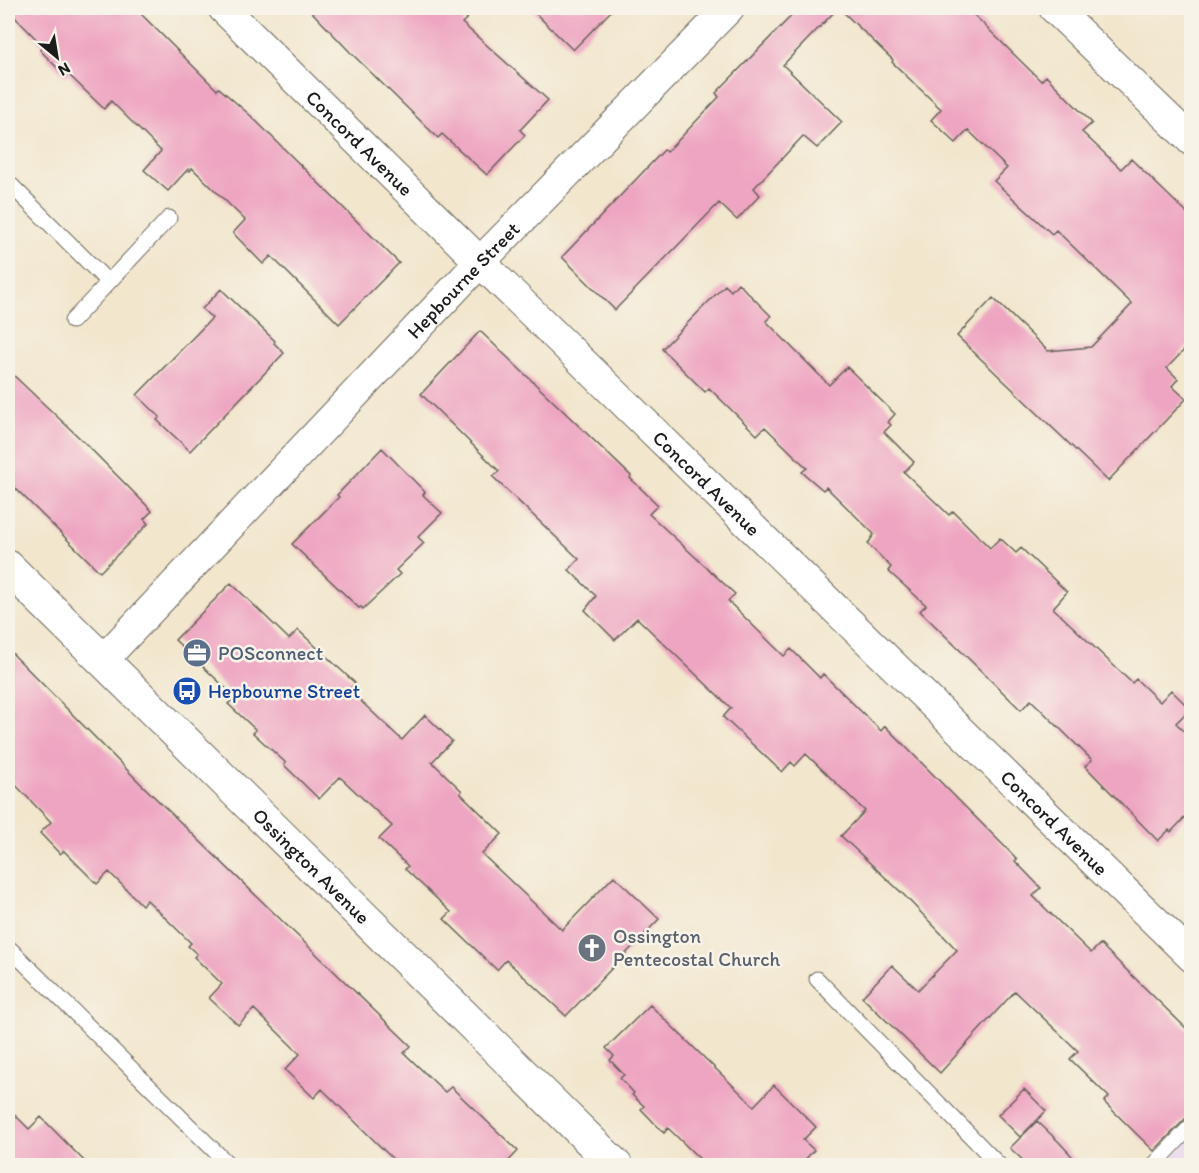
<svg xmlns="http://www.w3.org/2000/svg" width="1199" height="1173" viewBox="0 0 1199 1173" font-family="Itim,sans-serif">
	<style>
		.built { fill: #e7d2ef }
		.building { fill: #eea5c1 }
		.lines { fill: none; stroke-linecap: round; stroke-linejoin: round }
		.service-casing { stroke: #67635a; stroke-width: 17 }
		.minor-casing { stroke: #67635a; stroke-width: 32 }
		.tertiary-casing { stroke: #67635a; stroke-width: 35 }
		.service { stroke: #fff; stroke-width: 15 }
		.minor { stroke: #fff; stroke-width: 30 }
		.tertiary { stroke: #fff; stroke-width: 33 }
		.labels { text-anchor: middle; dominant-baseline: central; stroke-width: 5; stroke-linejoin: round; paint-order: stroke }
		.street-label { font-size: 20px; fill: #1c1c1c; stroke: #f7f3e8 }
		.service-label { font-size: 20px; fill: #4e5e75; stroke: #f7f3e8; text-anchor: start }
		.transit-label { font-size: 20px; fill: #164399; stroke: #f7f3e8; text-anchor: start }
		.worship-label { font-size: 20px; fill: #5b616d; stroke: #f7f3e8; text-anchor: start }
	</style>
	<rect width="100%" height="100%" fill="#f7f3e8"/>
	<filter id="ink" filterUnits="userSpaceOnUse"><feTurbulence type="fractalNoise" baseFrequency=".0167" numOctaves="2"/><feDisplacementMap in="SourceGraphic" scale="12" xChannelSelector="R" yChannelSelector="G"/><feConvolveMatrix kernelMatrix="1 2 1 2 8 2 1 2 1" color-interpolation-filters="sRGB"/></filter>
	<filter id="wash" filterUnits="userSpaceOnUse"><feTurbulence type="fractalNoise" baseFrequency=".008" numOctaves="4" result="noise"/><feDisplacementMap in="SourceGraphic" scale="24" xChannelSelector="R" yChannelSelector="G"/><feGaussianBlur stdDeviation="1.35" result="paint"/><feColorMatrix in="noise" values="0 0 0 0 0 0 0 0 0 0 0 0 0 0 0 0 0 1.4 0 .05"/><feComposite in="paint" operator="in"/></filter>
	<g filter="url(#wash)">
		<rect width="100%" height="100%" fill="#f2e6cd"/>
		<path class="built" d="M 1191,1136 L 1191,1165 L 1164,1165 Z"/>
		<g id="blocks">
			<path class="building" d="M 8,8 L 135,8 L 217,90 L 219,88 L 251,116 L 399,263 L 339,324 L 271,256 L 263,264 L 233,233 L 245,220 L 192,168 L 190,171 L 188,169 L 168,191 L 144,170 L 161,151 L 111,101 L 104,109 L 68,74 L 65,76 L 40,50 L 43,46 L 8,10 Z
				M 308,8 L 478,8 L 462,23 L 548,100 L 520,130 L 525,135 L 487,175 L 442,134 L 438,138 L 350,52 Z
				M 530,8 L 614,8 L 573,50 Z
				M 799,8 L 838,8 L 783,65 L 842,122 L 817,148 L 803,136 L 754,188 L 760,195 L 737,220 L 719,203 L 615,310 L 562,257 L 664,150 L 667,152 L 719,97 L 716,93 Z
				M 839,8 L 967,8 L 1041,81 L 1046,76 L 1092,123 L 1082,132 L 1121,169 L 1131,159 L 1191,217 L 1191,343 L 1167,368 L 1178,379 L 1172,386 L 1186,399 L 1108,481 L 957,336 L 993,298 L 1048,351 L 1091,347 L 1132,304 L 1056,230 L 1052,234 L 994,181 L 1007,168 L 968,130 L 956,143 L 931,120 L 941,109 L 892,62 L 893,60 Z
				M 738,283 L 771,316 L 766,321 L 829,385 L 847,367 L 895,414 L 888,422 L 891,425 L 884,432 L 914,462 L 904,472 L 949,515 L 953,511 L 990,548 L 1000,538 L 1016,553 L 1021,548 L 1067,592 L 1053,608 L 1132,683 L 1136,679 L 1160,702 L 1171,690 L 1190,709 L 1176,723 L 1191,738 L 1191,811 L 1171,832 L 1169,830 L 1158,841 L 1085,766 L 1092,760 L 1031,700 L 1021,710 L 920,611 L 926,605 L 888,571 L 891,567 L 868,544 L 874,534 L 826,487 L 823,490 L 802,472 L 807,468 L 765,427 L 757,435 L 709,388 L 705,392 L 662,349 L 725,285 L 731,291 Z
				M 221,289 L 275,341 L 274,343 L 284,353 L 190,451 L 157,420 L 160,417 L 137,395 L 212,318 L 202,309 Z
				M 480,331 L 631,476 L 630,478 L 658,505 L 649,514 L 735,594 L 728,601 L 784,656 L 791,649 L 820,678 L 823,674 L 881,731 L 885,726 L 1017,859 L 1015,861 L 1041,888 L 1033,896 L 1046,909 L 1091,953 L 1100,944 L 1191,1033 L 1191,1113 L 1154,1151 L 1104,1102 L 1109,1097 L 1070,1059 L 1078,1051 L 1015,991 L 940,1073 L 862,997 L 892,965 L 918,990 L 957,950 L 903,894 L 841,836 L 865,811 L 806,754 L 795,766 L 791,762 L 782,772 L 723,717 L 731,708 L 637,618 L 615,640 L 585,610 L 596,596 L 569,570 L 579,559 L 493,477 L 499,471 L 421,394 Z
				M 8,370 L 86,444 L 152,511 L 144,519 L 148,524 L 100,572 L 8,481 Z
				M 382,448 L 425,492 L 423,495 L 442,513 L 418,537 L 424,543 L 396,570 L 400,574 L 363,609 L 361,607 L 359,608 L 292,544 L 339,497 L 337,495 Z
				M 231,583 L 289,639 L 298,630 L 355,683 L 349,690 L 402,740 L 425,715 L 452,741 L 432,762 L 462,791 L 460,793 L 502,834 L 482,854 L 562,930 L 614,876 L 659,919 L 566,1016 L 506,960 L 497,970 L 444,919 L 451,912 L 405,869 L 408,866 L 379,839 L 392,826 L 340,777 L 319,799 L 284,765 L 286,763 L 253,733 L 256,730 L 228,704 L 235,697 L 175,640 Z
				M 8,649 L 139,782 L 411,1046 L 404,1053 L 445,1092 L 451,1087 L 518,1151 L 504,1166 L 400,1166 L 322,1089 L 314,1098 L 285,1070 L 300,1054 L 254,1009 L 238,1025 L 209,998 L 222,984 L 194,957 L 197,954 L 188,946 L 191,943 L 147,900 L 142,905 L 109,872 L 97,884 L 64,851 L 60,854 L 40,833 L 51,822 L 8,777 Z
				M 650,1005 L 754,1106 L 774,1085 L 816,1127 L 803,1140 L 814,1150 L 799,1166 L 707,1166 L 668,1128 L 664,1133 L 641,1109 L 644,1106 L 632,1095 L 634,1093 L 620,1078 L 624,1075 L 610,1060 L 614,1056 L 606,1048 Z
				M 1024,1089 L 1046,1111 L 1020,1137 L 998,1115 Z
				M 8,1108 L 29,1129 L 41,1117 L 89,1166 L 8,1166 Z
				M 1037,1121 L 1059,1142 L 1081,1166 L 1029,1166 L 1010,1148 Z"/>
		</g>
	</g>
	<g filter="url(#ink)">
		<use href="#blocks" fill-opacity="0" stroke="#67635a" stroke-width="1.5"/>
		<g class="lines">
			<g class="service-casing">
				<path id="service" d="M 8,182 L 108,282
					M 72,321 L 169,218
					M 8,947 L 230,1166
					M 817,979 L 1000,1166
					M 1153,1166 L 1192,1125"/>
			</g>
			<g class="minor-casing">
				<g id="minor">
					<path id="s1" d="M 223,8 L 480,262 L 1192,957"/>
					<path d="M 1054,8 L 1192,141"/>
					<path id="s2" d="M 102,661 L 480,262 L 729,8"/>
				</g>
			</g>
			<g class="tertiary-casing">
				<g id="tertiary">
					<path id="s3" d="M 8,567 L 616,1166"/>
				</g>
			</g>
			<use href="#service" class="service"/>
			<use href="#minor" class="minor"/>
			<use href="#tertiary" class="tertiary"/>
		</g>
	</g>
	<defs>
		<g id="office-disc" transform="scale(1.5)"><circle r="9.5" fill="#5c6f8a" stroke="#f7f3e8"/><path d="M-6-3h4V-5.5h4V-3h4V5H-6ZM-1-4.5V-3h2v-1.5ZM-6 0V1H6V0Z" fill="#fff"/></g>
		<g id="bus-disc" transform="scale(1.5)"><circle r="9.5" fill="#1a4fb4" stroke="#f7f3e8"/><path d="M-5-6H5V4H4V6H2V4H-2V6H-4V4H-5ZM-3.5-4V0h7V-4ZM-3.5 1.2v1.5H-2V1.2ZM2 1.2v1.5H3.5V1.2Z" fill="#fff"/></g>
		<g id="church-disc" transform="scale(1.5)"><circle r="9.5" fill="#6b7280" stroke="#f7f3e8"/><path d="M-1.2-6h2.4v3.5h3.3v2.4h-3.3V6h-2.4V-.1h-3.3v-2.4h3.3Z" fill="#fff"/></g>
	</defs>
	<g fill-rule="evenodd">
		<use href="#office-disc" x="197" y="653"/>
		<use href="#bus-disc" x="187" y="691"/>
		<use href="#church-disc" x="592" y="948"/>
	</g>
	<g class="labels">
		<g class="street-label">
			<text stroke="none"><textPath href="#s1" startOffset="192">Concord Avenue</textPath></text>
			<text stroke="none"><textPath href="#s2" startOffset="525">Hepbourne Street</textPath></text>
			<text stroke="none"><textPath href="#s1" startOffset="678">Concord Avenue</textPath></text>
			<text stroke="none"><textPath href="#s1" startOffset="1164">Concord Avenue</textPath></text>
			<text stroke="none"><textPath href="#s3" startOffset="426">Ossington Avenue</textPath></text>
		</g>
		<g class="service-label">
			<text x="218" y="653">POSconnect</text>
		</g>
		<g class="transit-label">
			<text x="208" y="691">Hepbourne Street</text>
		</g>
		<g class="worship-label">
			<text x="613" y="936">Ossington<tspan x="613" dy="23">Pentecostal Church</tspan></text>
		</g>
	</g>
	<rect width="1199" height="1173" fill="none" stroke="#f7f3e8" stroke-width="30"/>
	<g transform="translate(57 57) rotate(150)" stroke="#f7f3e8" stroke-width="4.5" paint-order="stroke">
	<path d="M0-4.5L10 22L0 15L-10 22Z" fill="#1c1c1c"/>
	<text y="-9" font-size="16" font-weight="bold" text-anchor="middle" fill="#1c1c1c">N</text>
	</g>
</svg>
